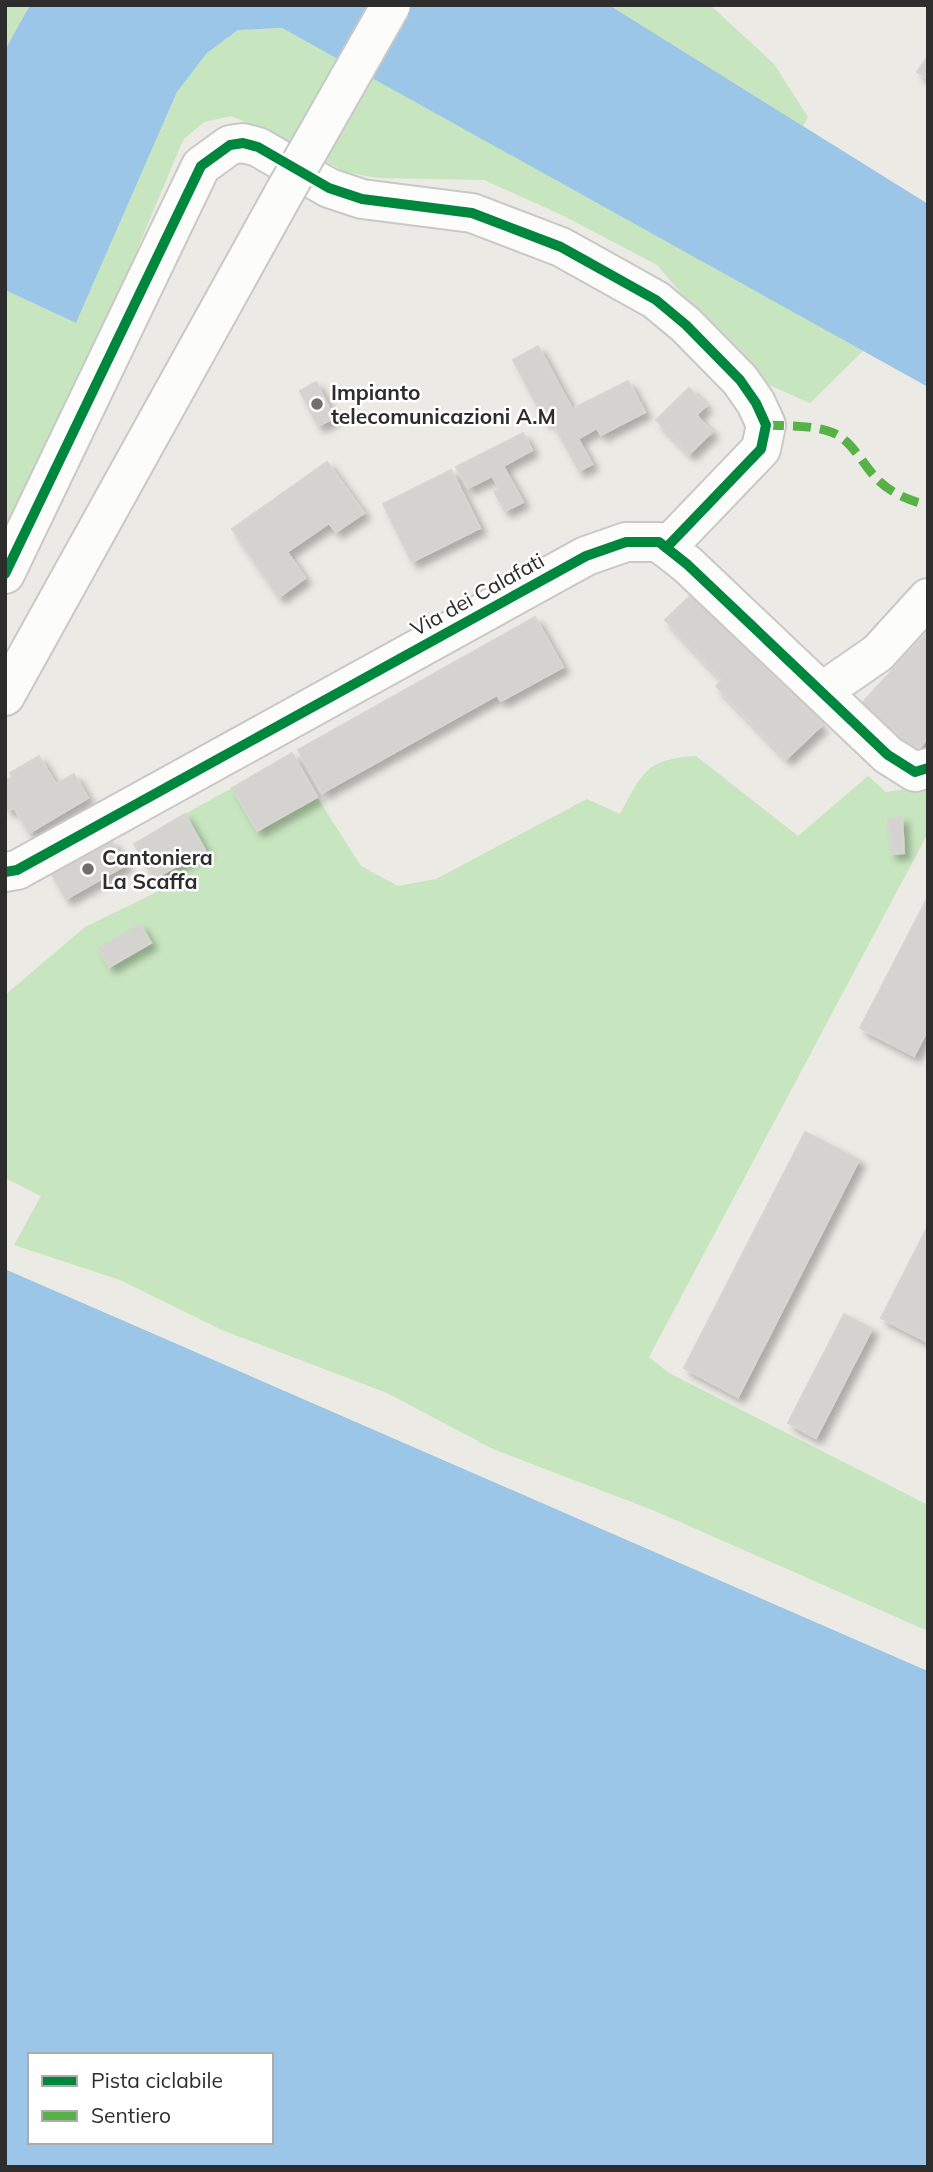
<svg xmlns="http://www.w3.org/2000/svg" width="933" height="2172" viewBox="0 0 933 2172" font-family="Mulish,sans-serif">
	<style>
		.green { fill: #c7e5bf }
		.water { fill: #9cc6e8; fill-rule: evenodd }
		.pier { fill: #ebeae4 }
		.building { fill: #d4d3cf; stroke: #d6d5d0; stroke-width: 2; filter: url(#shadow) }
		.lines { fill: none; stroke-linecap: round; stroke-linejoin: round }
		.minor-casing { stroke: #c9c8c8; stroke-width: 42 }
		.minor { stroke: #fcfcfb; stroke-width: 38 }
		.minor-bridge-casing { stroke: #c9c8c8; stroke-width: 42; stroke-linecap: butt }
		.minor-bridge { stroke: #fcfcfb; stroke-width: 38 }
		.quiet { stroke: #56b246; stroke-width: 9; stroke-dasharray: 18 9; stroke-linecap: butt }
		.cycleway-casing { stroke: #fff; stroke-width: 15 }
		.cycleway { stroke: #00873e; stroke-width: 10 }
		.poi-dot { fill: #706f6d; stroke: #fff; stroke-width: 2.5 }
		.labels { text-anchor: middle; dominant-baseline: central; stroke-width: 5; stroke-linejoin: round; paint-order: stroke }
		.poi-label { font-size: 21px; font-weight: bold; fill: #2d2d2d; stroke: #fff; text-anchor: start }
		.street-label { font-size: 21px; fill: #2d2d2d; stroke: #fff }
	</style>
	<defs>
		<filter id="shadow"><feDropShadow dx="6" dy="6" stdDeviation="3.5" flood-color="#0004"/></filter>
	</defs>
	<rect width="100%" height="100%" fill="#ebeae4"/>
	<path class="green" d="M 5,5 L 30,5 L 5,50 Z
		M 609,5 L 710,5 L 774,64 L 808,117 L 803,126 Z
		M 282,28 L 815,324 L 863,351 L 810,403 L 753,378 L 657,265 L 562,215 L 484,180 L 378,178 L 345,172 L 284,138 L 231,116 L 204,122 L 183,140 L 101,336 L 5,531 L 5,290 L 76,323 L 177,92 L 207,53 L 238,30 Z
		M 696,756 L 798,836 L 868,776 L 886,792 L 928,785 L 928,833 L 649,1357 L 669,1373 L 928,1505 L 928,1631 L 655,1511 L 493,1449 L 387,1393 L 222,1330 L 120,1280 L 14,1245 L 41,1196 L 5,1178 L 5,995 L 85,927 L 163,889 L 154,879 L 205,850 L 185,814 L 232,788 L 257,831 L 317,797 L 361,866 L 398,886 L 436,879 L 587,799 L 620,814 C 643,772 646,759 696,756 Z"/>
	<path class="water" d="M 30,5 L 609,5 L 928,204 L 928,387 L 282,28 L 238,30 L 207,53 L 177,92 L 76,323 L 5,290 L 5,50 Z
		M 5,1269 L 928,1671 L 928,2167 L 5,2167 ZM 30,2055 L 271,2055 L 271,2142 L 30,2142 Z"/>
	<path class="pier" d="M 5,1265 L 928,1667 L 928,1671 L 5,1269 Z"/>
	<path class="building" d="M 928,56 L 928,79 L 917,72 Z
		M 538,346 L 572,409 L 628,381 L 645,412 L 601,435 L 597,428 L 578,439 L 592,464 L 579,471 L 551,419 L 546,422 L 513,360 Z
		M 316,382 L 334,418 L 318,426 L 300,391 Z
		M 689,388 L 706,406 L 696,415 L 712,432 L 689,454 L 656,420 Z
		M 523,433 L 532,450 L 503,466 L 523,502 L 505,511 L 494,491 L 500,489 L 492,476 L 468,488 L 456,467 Z
		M 327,462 L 364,513 L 336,532 L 329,523 L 287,552 L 305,578 L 279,597 L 232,529 Z
		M 451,470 L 480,528 L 412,562 L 383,504 Z
		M 694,592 L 821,726 L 786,759 L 716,686 L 722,680 L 665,620 Z
		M 535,617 L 563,667 L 501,701 L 497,695 L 322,793 L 298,750 Z
		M 928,631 L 928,738 L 916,752 L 863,702 Z
		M 292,753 L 317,797 L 257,831 L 232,788 Z
		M 39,756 L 56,784 L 74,774 L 88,798 L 29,833 L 14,808 L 8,810 L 5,806 L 5,781 L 12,777 L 10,773 Z
		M 185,814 L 205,850 L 154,879 L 134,844 Z
		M 902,817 L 904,853 L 891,854 L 888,818 Z
		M 111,840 L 126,865 L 66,899 L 51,873 Z
		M 928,897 L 928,1029 L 914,1056 L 860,1028 Z
		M 140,924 L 151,943 L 109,967 L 99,948 Z
		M 805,1132 L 859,1160 L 738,1397 L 684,1368 Z
		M 928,1226 L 928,1342 L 881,1318 Z
		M 844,1314 L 872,1329 L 816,1438 L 788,1423 Z"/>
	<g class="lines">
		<g class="minor-casing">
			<path id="minor" d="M 5,574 L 201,166 L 230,145 L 243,143 L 258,147 L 329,188 L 362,199 L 472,213 L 561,247 L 656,300 L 686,325 L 740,380 L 756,403 L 766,425 L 761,449 L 666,548
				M 823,691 L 878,653 L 928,598
				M 5,696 L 284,193
				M 5,872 L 17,870 L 586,556 L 626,542 L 659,542 L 688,565 L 888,755 L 915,772 L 928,768"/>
		</g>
		<use href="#minor" class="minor"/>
		<g class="minor-bridge-casing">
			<path id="minor-bridge" d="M 284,193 L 391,5"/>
		</g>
		<use href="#minor-bridge" class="minor-bridge"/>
		<path class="quiet" d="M 766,425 C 788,426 811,425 831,432 C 851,439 862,463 876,478 C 889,492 909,501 928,505"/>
		<g class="cycleway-casing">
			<path id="cycleway" d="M 5,574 L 201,166 L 230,145 L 243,143 L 258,147 L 329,188 L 362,199 L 472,213 L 561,247 L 656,300 L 686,325 L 740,380 L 756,403 L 766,425 L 761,449 L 666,548
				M 5,872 L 17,870 L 586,556 L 626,542 L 659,542 L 688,565 L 888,755 L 915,772 L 928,768"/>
		</g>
		<use href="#cycleway" class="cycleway"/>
	</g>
	<g class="poi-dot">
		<circle cx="317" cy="404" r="7"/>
		<circle cx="88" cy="869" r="7"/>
	</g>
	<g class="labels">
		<g class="poi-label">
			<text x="331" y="392">Impianto<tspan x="331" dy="24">telecomunicazioni A.M</tspan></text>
			<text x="102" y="857">Cantoniera<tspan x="102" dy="24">La Scaffa</tspan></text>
		</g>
		<g class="street-label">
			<text transform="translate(477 594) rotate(-29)">Via dei Calafati</text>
		</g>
	</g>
	<rect width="933" height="2172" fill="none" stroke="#2d2d2d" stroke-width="14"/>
	<rect x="28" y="2053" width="245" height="91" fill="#ffffff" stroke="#ababab" stroke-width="2"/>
	<rect x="42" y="2076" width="35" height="10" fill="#00873e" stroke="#ababab" stroke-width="2"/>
	<text x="91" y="2088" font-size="21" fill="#2d2d2d">Pista ciclabile</text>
	<rect x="42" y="2111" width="35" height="10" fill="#56b246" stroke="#ababab" stroke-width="2"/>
	<text x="91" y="2123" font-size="21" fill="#2d2d2d">Sentiero</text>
</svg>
